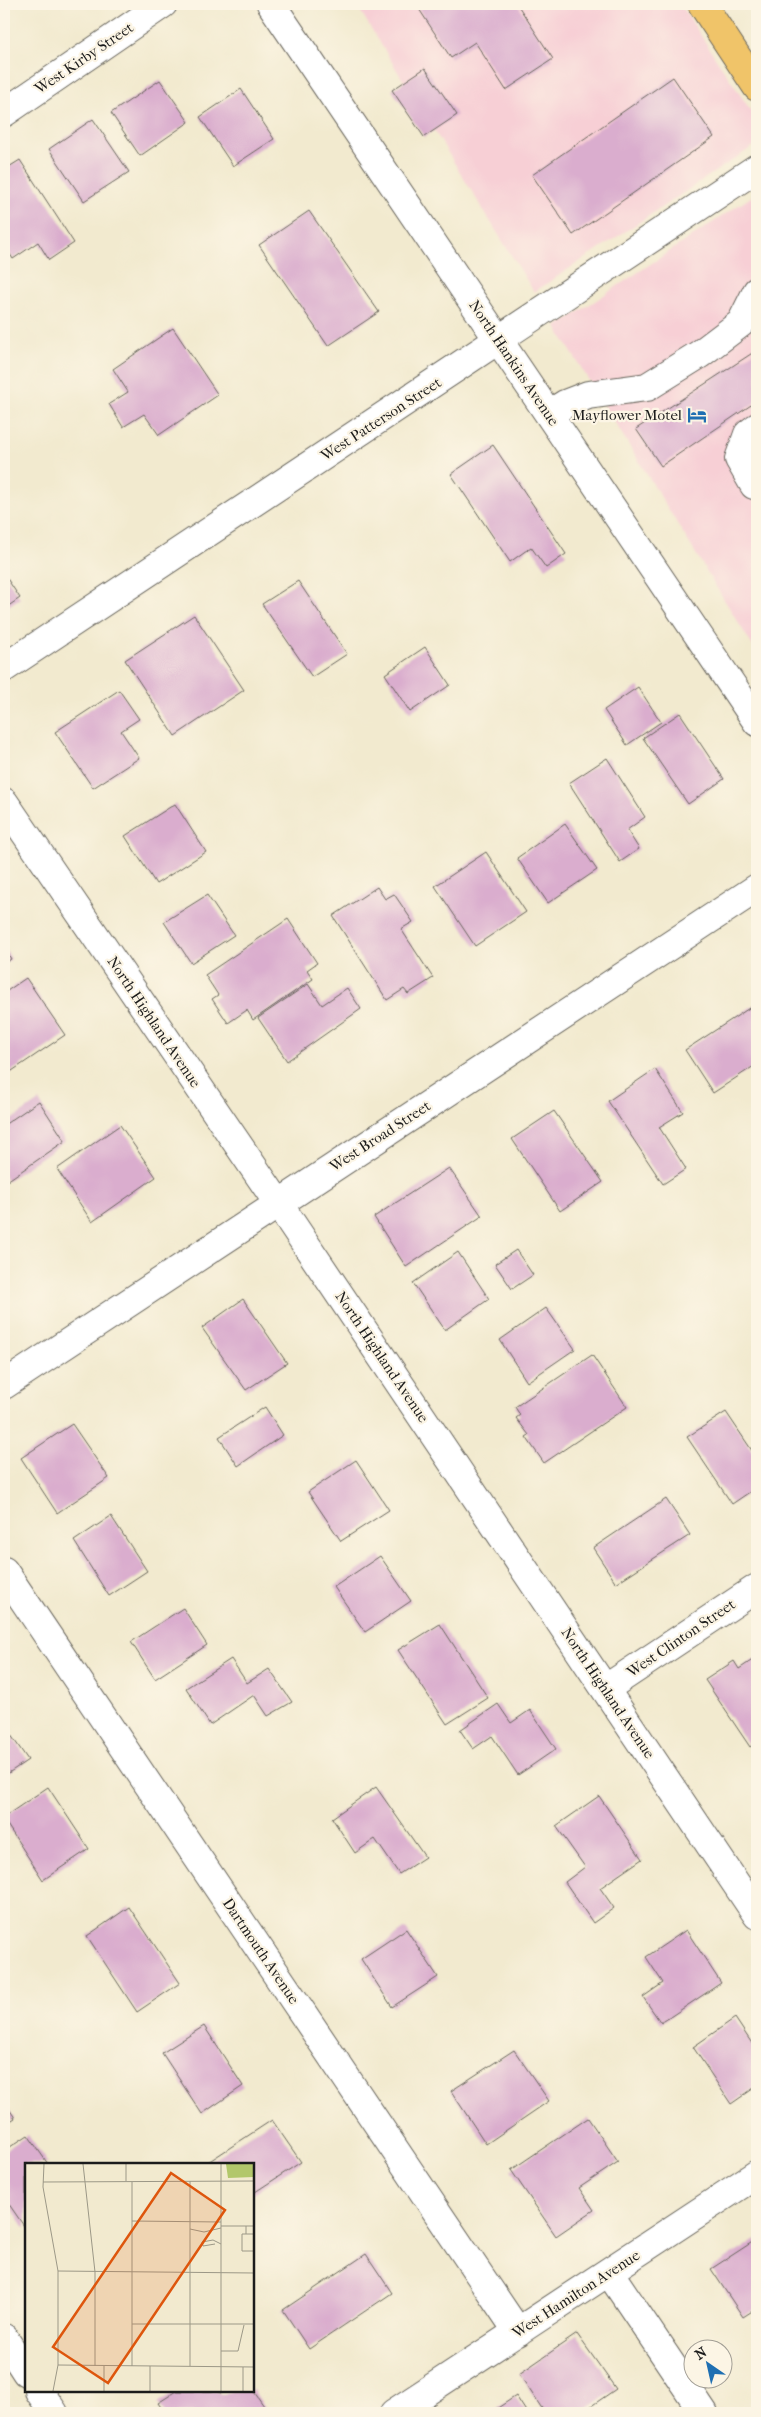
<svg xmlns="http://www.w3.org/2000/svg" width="761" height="2417" viewBox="0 0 761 2417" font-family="'IM FELL French Canon',serif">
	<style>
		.built { fill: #f7cfd5 }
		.building { fill: #daadce }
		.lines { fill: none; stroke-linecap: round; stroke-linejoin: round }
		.minor-casing { stroke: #67645b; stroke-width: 30 }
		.major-casing { stroke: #67645b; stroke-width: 30 }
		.minor { stroke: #fff; stroke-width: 28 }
		.major { stroke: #f0c469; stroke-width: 28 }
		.labels { text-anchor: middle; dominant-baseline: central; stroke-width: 4.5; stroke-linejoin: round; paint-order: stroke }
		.street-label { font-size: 15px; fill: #1c1c1c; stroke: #fcf5e5 }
		.poi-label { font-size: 15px; fill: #1c1c1c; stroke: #fcf5e5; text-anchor: end }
		.inset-road { fill: none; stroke: #9c9887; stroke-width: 1 }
		.view { fill: #de560d; fill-opacity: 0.15; stroke: #de560d; stroke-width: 2.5 }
		.inset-edge { fill: none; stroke: #1c1c1c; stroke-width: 2.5 }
	</style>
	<rect width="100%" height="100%" fill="#fcf5e5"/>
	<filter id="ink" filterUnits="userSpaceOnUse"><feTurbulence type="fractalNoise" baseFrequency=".02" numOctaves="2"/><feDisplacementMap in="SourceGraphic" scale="10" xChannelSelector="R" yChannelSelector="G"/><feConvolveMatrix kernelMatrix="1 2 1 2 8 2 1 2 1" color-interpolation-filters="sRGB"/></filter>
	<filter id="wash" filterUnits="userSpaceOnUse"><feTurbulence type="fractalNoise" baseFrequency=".0096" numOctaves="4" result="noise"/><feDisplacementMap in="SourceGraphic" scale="20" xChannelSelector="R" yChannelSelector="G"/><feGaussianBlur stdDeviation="1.12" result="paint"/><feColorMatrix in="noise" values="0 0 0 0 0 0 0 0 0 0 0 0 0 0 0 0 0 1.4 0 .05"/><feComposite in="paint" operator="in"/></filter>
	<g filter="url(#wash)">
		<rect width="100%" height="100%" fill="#f2eacf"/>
		<path class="built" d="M 356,4 L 680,4 L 757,120 L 757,144 L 534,292 Z
			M 757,193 L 757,653 L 556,327 Z"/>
		<g id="blocks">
			<path class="building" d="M 428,4 L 517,4 L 553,59 L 506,90 L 475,42 L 451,58 L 419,9 Z
				M 425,68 L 457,115 L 424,137 L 392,90 Z
				M 673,77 L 714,137 L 573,235 L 532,175 Z
				M 160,80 L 189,122 L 140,156 L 111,113 Z
				M 241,89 L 274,139 L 233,166 L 200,117 Z
				M 93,119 L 129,172 L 84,201 L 49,149 Z
				M 20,160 L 74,243 L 49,260 L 38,242 L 13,259 L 4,245 L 4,170 Z
				M 309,211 L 379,312 L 328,346 L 259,245 Z
				M 173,328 L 218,395 L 159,435 L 144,414 L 123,427 L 109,404 L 128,392 L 113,369 Z
				M 757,350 L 757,401 L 661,466 L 636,429 Z
				M 493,445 L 566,554 L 546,568 L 531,547 L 510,562 L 451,474 Z
				M 4,574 L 20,598 L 4,609 Z
				M 298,581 L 347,654 L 312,677 L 262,604 Z
				M 194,615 L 244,690 L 175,736 L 125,660 Z
				M 425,647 L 450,685 L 410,712 L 385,674 Z
				M 638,687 L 661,722 L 627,745 L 604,710 Z
				M 119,690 L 139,719 L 121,731 L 139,758 L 93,788 L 55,732 Z
				M 680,713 L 724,779 L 688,804 L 643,738 Z
				M 607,758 L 645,817 L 627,830 L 639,849 L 620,862 L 569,783 Z
				M 175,804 L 206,852 L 156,884 L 125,836 Z
				M 565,824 L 597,870 L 548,903 L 517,858 Z
				M 486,852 L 526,912 L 475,946 L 435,886 Z
				M 377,887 L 385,899 L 394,894 L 413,922 L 401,929 L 433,978 L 408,994 L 404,989 L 387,1000 L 333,916 Z
				M 207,895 L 234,935 L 191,963 L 164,922 Z
				M 288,919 L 317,963 L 307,970 L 313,979 L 253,1020 L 247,1010 L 228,1023 L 212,999 L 218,995 L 205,975 Z
				M 4,947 L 11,959 L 4,964 Z
				M 26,978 L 65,1035 L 6,1075 L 4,1072 L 4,993 Z
				M 308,984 L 322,1005 L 347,988 L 361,1009 L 287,1061 L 258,1018 Z
				M 757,1003 L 757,1064 L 713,1093 L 685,1050 Z
				M 655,1069 L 683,1112 L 659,1127 L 686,1169 L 663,1184 L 608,1101 Z
				M 39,1101 L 65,1141 L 7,1181 L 4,1175 L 4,1125 Z
				M 554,1111 L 603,1182 L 560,1211 L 512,1139 Z
				M 120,1125 L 156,1177 L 92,1222 L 57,1169 Z
				M 449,1168 L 482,1216 L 406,1267 L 374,1217 Z
				M 516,1250 L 533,1275 L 512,1289 L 495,1264 Z
				M 458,1252 L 489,1299 L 445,1330 L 413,1283 Z
				M 243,1299 L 287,1363 L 246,1390 L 202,1328 Z
				M 546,1308 L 575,1349 L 527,1382 L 500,1340 Z
				M 592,1355 L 627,1407 L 544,1463 L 526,1437 L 529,1435 L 516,1418 L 520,1415 L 515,1407 Z
				M 265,1407 L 283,1435 L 238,1466 L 219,1437 Z
				M 726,1412 L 757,1458 L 757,1487 L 732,1504 L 687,1437 Z
				M 72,1424 L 109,1478 L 57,1513 L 21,1458 Z
				M 356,1460 L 389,1510 L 341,1541 L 308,1492 Z
				M 666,1499 L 690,1535 L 616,1583 L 593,1548 Z
				M 111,1516 L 147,1571 L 109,1596 L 74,1541 Z
				M 380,1556 L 411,1601 L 365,1632 L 334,1587 Z
				M 183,1608 L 207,1645 L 155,1679 L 131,1642 Z
				M 440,1624 L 488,1698 L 447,1724 L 398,1650 Z
				M 757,1657 L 757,1742 L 750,1747 L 705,1680 L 734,1661 L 739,1669 Z
				M 231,1659 L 247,1683 L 269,1669 L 292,1702 L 268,1716 L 254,1695 L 210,1725 L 186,1688 Z
				M 498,1704 L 511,1723 L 530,1710 L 556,1749 L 518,1775 L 492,1736 L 473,1749 L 460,1730 Z
				M 4,1725 L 28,1760 L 4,1776 Z
				M 48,1787 L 89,1849 L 43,1880 L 4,1820 L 4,1817 Z
				M 376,1787 L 425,1857 L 399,1874 L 375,1839 L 355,1853 L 332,1818 Z
				M 599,1796 L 642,1859 L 600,1888 L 614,1908 L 593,1923 L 565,1882 L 585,1867 L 556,1826 Z
				M 129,1907 L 180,1983 L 137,2012 L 87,1936 Z
				M 406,1929 L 438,1977 L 392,2007 L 361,1959 Z
				M 686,1930 L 721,1983 L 661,2023 L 643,1997 L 663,1983 L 646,1957 Z
				M 735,2018 L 757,2051 L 757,2086 L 731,2104 L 693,2047 Z
				M 204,2026 L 243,2086 L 202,2114 L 162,2053 Z
				M 514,2050 L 549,2101 L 486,2144 L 451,2091 Z
				M 4,2101 L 15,2118 L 4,2125 Z
				M 588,2118 L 618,2162 L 579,2188 L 594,2210 L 556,2236 L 511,2170 Z
				M 272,2120 L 301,2162 L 252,2194 L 252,2164 L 205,2164 Z
				M 28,2135 L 48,2164 L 26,2164 L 26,2229 L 4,2197 L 4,2151 Z
				M 757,2239 L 757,2308 L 743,2317 L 711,2269 Z
				M 366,2254 L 392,2293 L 309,2349 L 283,2310 Z
				M 577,2334 L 616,2389 L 581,2413 L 545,2413 L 519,2374 Z
				M 252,2389 L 269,2413 L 165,2413 L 158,2403 L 177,2391 L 219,2391 L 220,2393 L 252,2391 Z
				M 516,2396 L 527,2413 L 490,2413 Z"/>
		</g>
	</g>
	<g filter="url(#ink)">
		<use href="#blocks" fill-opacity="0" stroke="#67645b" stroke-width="1"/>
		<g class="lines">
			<g class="minor-casing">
				<path id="minor" d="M 271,4 L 757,722
					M 4,113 L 163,4
					M 549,414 L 565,404 L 588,395 L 647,387 L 700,354 L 741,323 L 757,291
					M 757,427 L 748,434 L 739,459 L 754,485 L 757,486
					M 4,668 L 757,168
					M 4,802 L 278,1203 L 757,1915
					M 4,1385 L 757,888
					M 4,1571 L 518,2332
					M 605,1689 L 757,1588
					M 609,2272 L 704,2413
					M 4,2338 L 26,2372
					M 39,2391 L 54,2413
					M 394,2413 L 757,2174"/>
			</g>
			<g class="major-casing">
				<path id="major" d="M 702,4 L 757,87"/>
			</g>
			<use href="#minor" class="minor"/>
			<use href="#major" class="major"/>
		</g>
	</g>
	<defs>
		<g id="hotel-bare" transform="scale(1.5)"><path d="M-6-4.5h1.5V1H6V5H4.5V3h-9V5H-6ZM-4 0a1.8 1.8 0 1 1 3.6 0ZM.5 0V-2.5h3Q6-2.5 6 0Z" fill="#1f6fb2" stroke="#fcf5e5" stroke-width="2.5" paint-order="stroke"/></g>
	</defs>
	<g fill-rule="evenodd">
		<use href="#hotel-bare" x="697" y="415"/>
	</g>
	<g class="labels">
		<g class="street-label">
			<text transform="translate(84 58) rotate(-34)">West Kirby Street</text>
			<text transform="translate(514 363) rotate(56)">North Hankins Avenue</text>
			<text transform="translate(381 419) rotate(-33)">West Patterson Street</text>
			<text transform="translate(154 1022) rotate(56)">North Highland Avenue</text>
			<text transform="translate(380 1136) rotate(-33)">West Broad Street</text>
			<text transform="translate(382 1357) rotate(56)">North Highland Avenue</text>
			<text transform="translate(681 1638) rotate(-34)">West Clinton Street</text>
			<text transform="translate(608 1693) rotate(56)">North Highland Avenue</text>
			<text transform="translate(261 1951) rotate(56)">Dartmouth Avenue</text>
			<text transform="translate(576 2294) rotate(-33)">West Hamilton Avenue</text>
		</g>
		<g class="poi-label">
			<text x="682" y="415">Mayflower Motel</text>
		</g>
	</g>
	<g transform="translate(25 2163)">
		<rect width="229" height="229" fill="#f2eacf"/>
		<path d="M 201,1 L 229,1 L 229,14 L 203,15 Z" fill="#b2c76b"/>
		<path class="inset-road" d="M 19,1 L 18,24 L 33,108 L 33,202 L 28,228M 58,1 L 70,109 L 70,203M 101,1 L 101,18M 18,19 L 229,18M 107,19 L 107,203M 107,58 L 196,59M 196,63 L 229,63M 221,63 L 221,71 L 229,71M 165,66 L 179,69 L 196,65M 221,71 L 217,71 L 217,88 L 229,88M 190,81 L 178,83 L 177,79 L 188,77 L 196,81M 33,108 L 229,110M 107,161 L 229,161M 196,188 L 213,188 L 219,162M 33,202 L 229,204M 79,203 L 79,228M 165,203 L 165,18M 125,228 L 125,203M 196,228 L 196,1M 218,228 L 218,204"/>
		<path class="view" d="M 146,10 L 200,47 L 83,220 L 28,184 Z"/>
		<rect width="229" height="229" class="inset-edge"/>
	</g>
	<rect width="761" height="2417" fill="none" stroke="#fcf5e5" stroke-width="20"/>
	<g transform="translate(708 2364) rotate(326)"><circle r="24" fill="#fcf5e5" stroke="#a29e95"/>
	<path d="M0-4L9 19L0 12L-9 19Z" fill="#1f6fb2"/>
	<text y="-8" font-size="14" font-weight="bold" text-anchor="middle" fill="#1c1c1c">N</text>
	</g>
</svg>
